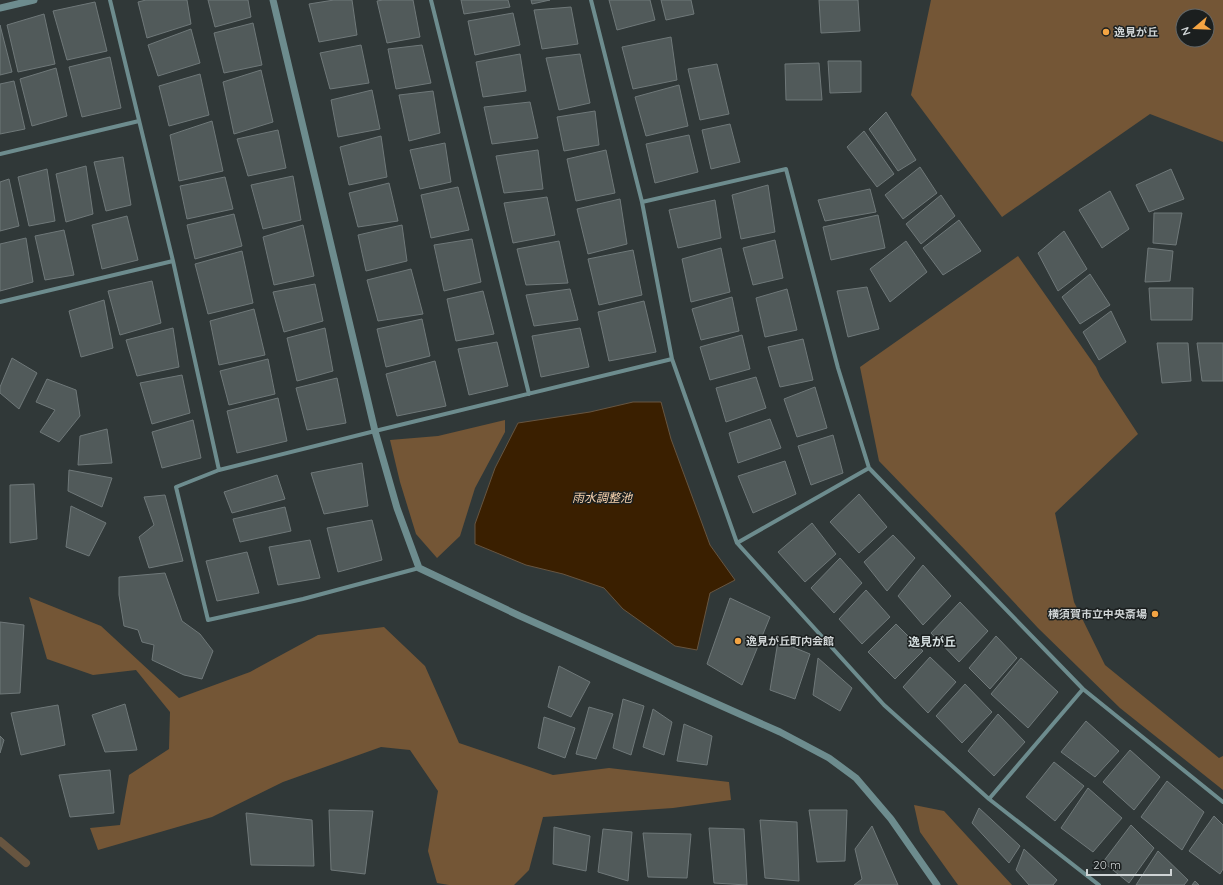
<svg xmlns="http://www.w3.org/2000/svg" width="1223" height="885" viewBox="0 0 1223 885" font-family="Quicksand,'Noto Sans JP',sans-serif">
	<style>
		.green { fill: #745636; fill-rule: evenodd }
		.water { fill: #3a1f00; stroke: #675540 }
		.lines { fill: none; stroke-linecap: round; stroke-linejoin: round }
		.stream { stroke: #675540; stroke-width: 8 }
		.building { fill: #515a5a; stroke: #6f7879 }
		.minor { stroke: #6d8c8e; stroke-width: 4 }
		.tertiary { stroke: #6d8c8e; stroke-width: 7 }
		.poi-dot { fill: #f4a443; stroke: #1b1f1f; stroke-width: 1.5 }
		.labels { text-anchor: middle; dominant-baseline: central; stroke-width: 3; stroke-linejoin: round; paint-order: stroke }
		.poi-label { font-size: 11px; font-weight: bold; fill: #cfd4d5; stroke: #1b1f1f; text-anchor: start }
		.water-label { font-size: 12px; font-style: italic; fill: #f8d3ae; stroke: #1b1f1f }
		.neighbourhood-label { font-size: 12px; font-weight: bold; fill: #d4dedf; stroke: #1b1f1f }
	</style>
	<rect width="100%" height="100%" fill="#303838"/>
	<path class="green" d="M 931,0 L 1223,0 L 1223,142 L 1150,114 L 1002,217 L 911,95 ZM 1183,16 L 1207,16 L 1207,40 L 1183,40 Z
		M 1018,256 L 1096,367 L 1100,376 L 1138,434 L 1055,513 L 1074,602 L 1105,665 L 1219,758 L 1223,756 L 1223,790 L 1120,708 L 1038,628 L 967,552 L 879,461 L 860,367 Z
		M 505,420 L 505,432 L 475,488 L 460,536 L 437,558 L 416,534 L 400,482 L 390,440 L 438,436 Z
		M 29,597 L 101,626 L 179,698 L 250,672 L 318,635 L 384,627 L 425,666 L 459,743 L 553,775 L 609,768 L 729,782 L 731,800 L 673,808 L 543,817 L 529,870 L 514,885 L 449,885 L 437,883 L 428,851 L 438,791 L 410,750 L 381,747 L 283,782 L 212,817 L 98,850 L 90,828 L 120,825 L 129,775 L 169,749 L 170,712 L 136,670 L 93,675 L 47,659 Z
		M 914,805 L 944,811 L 1012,885 L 958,885 L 920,832 Z"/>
	<path class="water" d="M 633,402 L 661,402 L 671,439 L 710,545 L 735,580 L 710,593 L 697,650 L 675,646 L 623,609 L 604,588 L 563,574 L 526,565 L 475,544 L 475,524 L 495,468 L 518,423 L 590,412 Z"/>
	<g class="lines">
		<path class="stream" d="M 0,841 L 26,863"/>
	</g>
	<path class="building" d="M 146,0 L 187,0 L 191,24 L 147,38 L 138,2 Z
		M 208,0 L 248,0 L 251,17 L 215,27 Z
		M 334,0 L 352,0 L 357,35 L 319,42 L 309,4 Z
		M 383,0 L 413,0 L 420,37 L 387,43 L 377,1 Z
		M 461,0 L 508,0 L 510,7 L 464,14 Z
		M 531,0 L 550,0 L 532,4 Z
		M 609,0 L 650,0 L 655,20 L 617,30 Z
		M 661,0 L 691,0 L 694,14 L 666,20 Z
		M 819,0 L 858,0 L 860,31 L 821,33 Z
		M 95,2 L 107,51 L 67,60 L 53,11 Z
		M 571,7 L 578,44 L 542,49 L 534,10 Z
		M 513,13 L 520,45 L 475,55 L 468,21 Z
		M 44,14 L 55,64 L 18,72 L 7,25 Z
		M 253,23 L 262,65 L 224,73 L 214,33 Z
		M 0,25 L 12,72 L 0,75 Z
		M 191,29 L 200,63 L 158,76 L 148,45 Z
		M 671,37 L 677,80 L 633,89 L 622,47 Z
		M 361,45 L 369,83 L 330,89 L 320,53 Z
		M 422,45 L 431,83 L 396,89 L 388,49 Z
		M 520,54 L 526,91 L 483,97 L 476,62 Z
		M 580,54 L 590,103 L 559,110 L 546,58 Z
		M 110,57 L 121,108 L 82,117 L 69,67 Z
		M 828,61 L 861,61 L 861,92 L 830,93 Z
		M 819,63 L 822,100 L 786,100 L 785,64 Z
		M 717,64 L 729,114 L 700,120 L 688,69 Z
		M 56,68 L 67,116 L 32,126 L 20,79 Z
		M 261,70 L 273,122 L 234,134 L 223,82 Z
		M 200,74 L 209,115 L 169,126 L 159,86 Z
		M 14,81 L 25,129 L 0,134 L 0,84 Z
		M 679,85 L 688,126 L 646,136 L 635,97 Z
		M 372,90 L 380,129 L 338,137 L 331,100 Z
		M 433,91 L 440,133 L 409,141 L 399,95 Z
		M 530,102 L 538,138 L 492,144 L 484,107 Z
		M 595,111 L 599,145 L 564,151 L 557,117 Z
		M 886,112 L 916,160 L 898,171 L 869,129 Z
		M 212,121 L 223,171 L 179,181 L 170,135 Z
		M 730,124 L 740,162 L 711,169 L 702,130 Z
		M 278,130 L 286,168 L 248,176 L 237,139 Z
		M 864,131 L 894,174 L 877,187 L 847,147 Z
		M 689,135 L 698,172 L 655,183 L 646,144 Z
		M 381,136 L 387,177 L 349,185 L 340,147 Z
		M 445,143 L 451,182 L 420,189 L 410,150 Z
		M 538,150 L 543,189 L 504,193 L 496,156 Z
		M 606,150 L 615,193 L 576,201 L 567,159 Z
		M 123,157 L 131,205 L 106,211 L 94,162 Z
		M 86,166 L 93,214 L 66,222 L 56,174 Z
		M 920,167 L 937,193 L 903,219 L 885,195 Z
		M 47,169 L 55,221 L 29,226 L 18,177 Z
		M 1171,169 L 1184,199 L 1149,212 L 1136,185 Z
		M 293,176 L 301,220 L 263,229 L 251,185 Z
		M 225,177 L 233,209 L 187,219 L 180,186 Z
		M 9,179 L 19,226 L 0,231 L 0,182 Z
		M 389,183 L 398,221 L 358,227 L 349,193 Z
		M 768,185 L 775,232 L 741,239 L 732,195 Z
		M 458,187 L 469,230 L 431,238 L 421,195 Z
		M 870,189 L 876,212 L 825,221 L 818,200 Z
		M 1110,191 L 1129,229 L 1102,248 L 1079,210 Z
		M 941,195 L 955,216 L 921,244 L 906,224 Z
		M 547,197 L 555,235 L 513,243 L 504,203 Z
		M 620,199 L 627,244 L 588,254 L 577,209 Z
		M 715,200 L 721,238 L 678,248 L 669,210 Z
		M 1154,213 L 1182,213 L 1176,245 L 1153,243 Z
		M 234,214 L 242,246 L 195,259 L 187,225 Z
		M 878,215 L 885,248 L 831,260 L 823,227 Z
		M 127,216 L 138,260 L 102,269 L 92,225 Z
		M 959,220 L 981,251 L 943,275 L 923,248 Z
		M 303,225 L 314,276 L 274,285 L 263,237 Z
		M 402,225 L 407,261 L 366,271 L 358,235 Z
		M 64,230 L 74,275 L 45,280 L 35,236 Z
		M 1064,231 L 1087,269 L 1058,291 L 1038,253 Z
		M 26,238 L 33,282 L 0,291 L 0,244 Z
		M 472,239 L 481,282 L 444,291 L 434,245 Z
		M 775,240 L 783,278 L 753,285 L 743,248 Z
		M 559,241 L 568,283 L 526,285 L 517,249 Z
		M 906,241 L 927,272 L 890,302 L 870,269 Z
		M 721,248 L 730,292 L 691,302 L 682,259 Z
		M 1148,248 L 1173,251 L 1170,281 L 1145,282 Z
		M 633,250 L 642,295 L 599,305 L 588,259 Z
		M 242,251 L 253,303 L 208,314 L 195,264 Z
		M 411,269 L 423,314 L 378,321 L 367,280 Z
		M 1090,274 L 1110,305 L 1080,324 L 1062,297 Z
		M 152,281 L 161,323 L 120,335 L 108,291 Z
		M 315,284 L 323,321 L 284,332 L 273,292 Z
		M 867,287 L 879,329 L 848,337 L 837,291 Z
		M 1149,288 L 1193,288 L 1192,320 L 1151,320 Z
		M 570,289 L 578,320 L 534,326 L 526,295 Z
		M 787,289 L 797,330 L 765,337 L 756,298 Z
		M 483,291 L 494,334 L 456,341 L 447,299 Z
		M 732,297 L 739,331 L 701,340 L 692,309 Z
		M 104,300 L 113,348 L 81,357 L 69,311 Z
		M 644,301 L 656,352 L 609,361 L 598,312 Z
		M 254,309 L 265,355 L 219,365 L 210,321 Z
		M 1111,311 L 1126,342 L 1099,360 L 1083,332 Z
		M 422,319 L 430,356 L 386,367 L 377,329 Z
		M 173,328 L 179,367 L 137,376 L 126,340 Z
		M 325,328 L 333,371 L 297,381 L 287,338 Z
		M 580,328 L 589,367 L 541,377 L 532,336 Z
		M 742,335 L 750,369 L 710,380 L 700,347 Z
		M 803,339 L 813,380 L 780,387 L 768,347 Z
		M 497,342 L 508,386 L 469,395 L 458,349 Z
		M 1157,343 L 1188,343 L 1191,381 L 1162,383 Z
		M 1197,343 L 1223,343 L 1223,381 L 1202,381 Z
		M 12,358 L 37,373 L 19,409 L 0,393 L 0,387 Z
		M 268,359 L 275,394 L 229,405 L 220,371 Z
		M 435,361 L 446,406 L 397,416 L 386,374 Z
		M 182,375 L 190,413 L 152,424 L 140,383 Z
		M 756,377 L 766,408 L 726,422 L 716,388 Z
		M 337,378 L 346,423 L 307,430 L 296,388 Z
		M 47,379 L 76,390 L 80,416 L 59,442 L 40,432 L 55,410 L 36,402 Z
		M 815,387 L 827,428 L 797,437 L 784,399 Z
		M 278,398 L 287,441 L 237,453 L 227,411 Z
		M 770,419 L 781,448 L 738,463 L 729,433 Z
		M 193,420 L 201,458 L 162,468 L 152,432 Z
		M 107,429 L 112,463 L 78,465 L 80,436 Z
		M 833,435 L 843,473 L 811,485 L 798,446 Z
		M 785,461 L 796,494 L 753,513 L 738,476 Z
		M 362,463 L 368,506 L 324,514 L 311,473 Z
		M 69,470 L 112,478 L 102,507 L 68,491 Z
		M 277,475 L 285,499 L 232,513 L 224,492 Z
		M 34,484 L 37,539 L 10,543 L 10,485 Z
		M 859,494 L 887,527 L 859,553 L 830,522 Z
		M 165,495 L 183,561 L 149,568 L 139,537 L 154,525 L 144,497 Z
		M 71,506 L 106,523 L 89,556 L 66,547 Z
		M 285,507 L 291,531 L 240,542 L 233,519 Z
		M 372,520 L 382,560 L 338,572 L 327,528 Z
		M 812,523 L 836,554 L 805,582 L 778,552 Z
		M 893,535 L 915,558 L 887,591 L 864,562 Z
		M 310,540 L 320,578 L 278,585 L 269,547 Z
		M 247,552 L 259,593 L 217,601 L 206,561 Z
		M 840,558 L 862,583 L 834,613 L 811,588 Z
		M 923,565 L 951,596 L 923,625 L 898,596 Z
		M 165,573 L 182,621 L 200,634 L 213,651 L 202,679 L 184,675 L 152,660 L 154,645 L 142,642 L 138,630 L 124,626 L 119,595 L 119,577 Z
		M 866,590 L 890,617 L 862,644 L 839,619 Z
		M 730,598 L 770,617 L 742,685 L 707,664 Z
		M 960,602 L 988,631 L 959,662 L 931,633 Z
		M 0,622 L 24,625 L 20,693 L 0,694 Z
		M 896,624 L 923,651 L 895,679 L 868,652 Z
		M 996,636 L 1017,658 L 990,689 L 969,668 Z
		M 778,641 L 810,654 L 795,699 L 770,690 Z
		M 930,657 L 956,682 L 928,713 L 903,687 Z
		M 818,658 L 852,688 L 840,711 L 813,695 Z
		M 1021,658 L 1058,692 L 1028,728 L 991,694 Z
		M 559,666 L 590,682 L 571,717 L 548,707 Z
		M 965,684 L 992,712 L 962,743 L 936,716 Z
		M 623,699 L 644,706 L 631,755 L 613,748 Z
		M 125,704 L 137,750 L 105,752 L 92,715 Z
		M 58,705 L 65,745 L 21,755 L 11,713 Z
		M 589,707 L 613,714 L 596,759 L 576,754 Z
		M 653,709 L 672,722 L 664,755 L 643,747 Z
		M 998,714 L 1025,742 L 994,776 L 968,751 Z
		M 544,717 L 575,728 L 565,758 L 538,748 Z
		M 1086,721 L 1119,751 L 1095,777 L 1061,752 Z
		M 684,724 L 712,736 L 707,765 L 677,761 Z
		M 0,736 L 4,740 L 0,753 Z
		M 1130,750 L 1160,777 L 1134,810 L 1103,782 Z
		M 1054,762 L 1084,786 L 1055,821 L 1026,797 Z
		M 110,770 L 114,813 L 70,817 L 59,775 Z
		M 1167,781 L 1204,812 L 1182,850 L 1141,817 Z
		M 1088,788 L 1122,818 L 1093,852 L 1061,828 Z
		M 979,808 L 1020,846 L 1009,863 L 972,823 Z
		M 329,810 L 373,811 L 365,874 L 331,870 Z
		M 809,810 L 847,810 L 845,861 L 817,862 Z
		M 246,813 L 312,820 L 314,866 L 251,865 Z
		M 1214,816 L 1223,825 L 1223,869 L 1220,874 L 1189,851 Z
		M 760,820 L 797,822 L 799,881 L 765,878 Z
		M 1131,825 L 1154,848 L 1129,883 L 1103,862 Z
		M 872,826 L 898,885 L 854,885 L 862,879 L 855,849 Z
		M 554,827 L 590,836 L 586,871 L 553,864 Z
		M 709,828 L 744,829 L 747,885 L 714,883 Z
		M 603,829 L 632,832 L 628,881 L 598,872 Z
		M 643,833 L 691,834 L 687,878 L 648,877 Z
		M 1024,849 L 1057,880 L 1053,885 L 1029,885 L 1016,870 Z
		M 1158,851 L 1188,880 L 1184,885 L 1136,885 Z
		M 1195,881 L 1199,885 L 1192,885 Z"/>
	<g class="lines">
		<path class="minor" d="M 110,0 L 173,261 L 219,470
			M 431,0 L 529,394
			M 591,0 L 642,202 L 672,359 L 737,543 L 884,705 L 989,799 L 1099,885
			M 0,154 L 139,121
			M 642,202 L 786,169 L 838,368 L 869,468 L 1083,689 L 1223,802
			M 0,302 L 173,261
			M 737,543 L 869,468
			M 419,568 L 303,599 L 208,620 L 176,487 L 219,470 L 375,431 L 672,359
			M 989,799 L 1083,689"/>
		<path class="tertiary" d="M 273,0 L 375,431 L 397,508 L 419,568 L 520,616 L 780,732 L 829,758 L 856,778 L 891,819 L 937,885
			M 0,8 L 34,0"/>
	</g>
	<g class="poi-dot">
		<circle cx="1106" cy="32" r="4"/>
		<circle cx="1155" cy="614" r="4"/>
		<circle cx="738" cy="641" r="4"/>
	</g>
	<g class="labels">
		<g class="poi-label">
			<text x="1114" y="32">逸見が丘</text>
			<text x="1147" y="614" text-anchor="end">横須賀市立中央斎場</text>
			<text x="746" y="641">逸見が丘町内会館</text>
		</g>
		<g class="water-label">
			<text x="602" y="497">雨水調整池</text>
		</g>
		<g class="neighbourhood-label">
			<text x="932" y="641">逸見が丘</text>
		</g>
	</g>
	<g transform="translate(1195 28) rotate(251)"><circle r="19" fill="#1b1f1f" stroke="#636768"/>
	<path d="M0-3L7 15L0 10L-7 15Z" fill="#f4a443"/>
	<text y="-6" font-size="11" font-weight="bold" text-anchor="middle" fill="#cfd4d5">N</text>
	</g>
	<path d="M1087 869v6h84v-6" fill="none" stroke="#cfd4d5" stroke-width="2"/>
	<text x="1093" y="869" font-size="12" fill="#cfd4d5" stroke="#1b1f1f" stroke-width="3" paint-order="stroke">20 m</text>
</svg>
